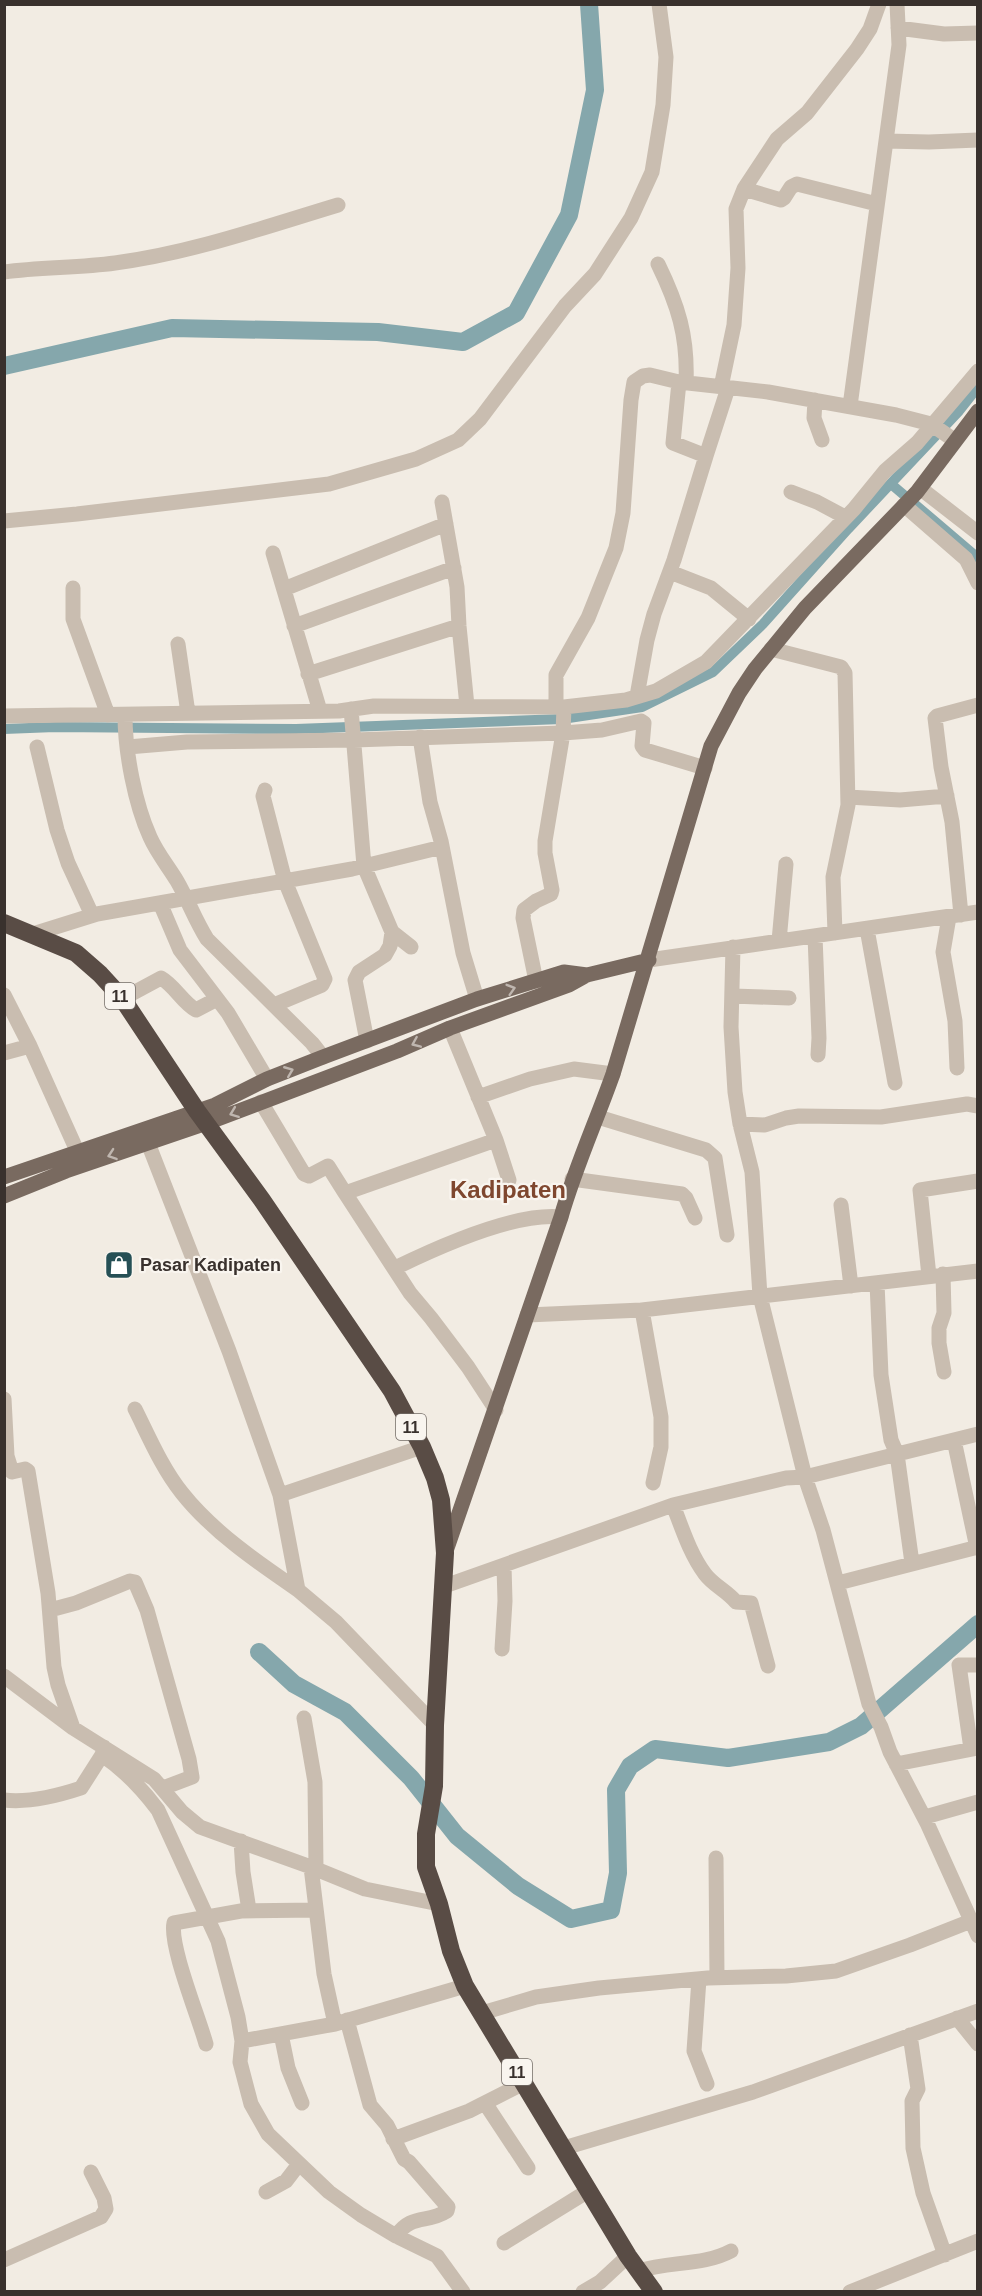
<svg xmlns="http://www.w3.org/2000/svg" width="982" height="2296" viewBox="0 0 982 2296" font-family="Helvetica,sans-serif">
	<style>
		.lines { fill: none; stroke-linecap: round; stroke-linejoin: round }
		.canal { stroke: #85a7ac; stroke-width: 10 }
		.river { stroke: #85a7ac; stroke-width: 18 }
		.minor { stroke: #c9bdb0; stroke-width: 15 }
		.major { stroke: #796a60; stroke-width: 15 }
		.highway { stroke: #594c45; stroke-width: 18 }
		.oneway { stroke: #bfb6af }
		.labels { text-anchor: middle; dominant-baseline: central; stroke-width: 4.5; stroke-linejoin: round; paint-order: stroke }
		.shield { fill: #f9f5ef; stroke: #736c67; stroke-width: 1.5 }
		.shield-label { font-size: 16px; font-weight: bold; fill: #39312d }
		.poi-label { font-size: 18px; font-weight: bold; fill: #39312d; stroke: #f9f5ef; text-anchor: start }
		.district-label { font-size: 24px; font-weight: bold; fill: #7f472f; stroke: #f9f5ef }
	</style>
	<rect width="100%" height="100%" fill="#f2ece3"/>
	<g class="lines">
		<path class="canal" d="M 891,484 L 978,558
			M 4,729 L 55,727 L 296,729 L 562,719 L 642,707 L 713,672 L 763,624 L 848,529 L 959,411 L 978,387"/>
		<path class="river" d="M 4,366 L 172,328 L 378,332 L 463,342 L 516,313 L 569,215 L 595,90 L 589,4
			M 259,1652 L 294,1684 L 345,1712 L 411,1778 L 457,1836 L 518,1886 L 571,1919 L 611,1910 L 618,1873 L 616,1790 L 630,1766 L 655,1749 L 728,1758 L 829,1742 L 861,1726 L 978,1624"/>
		<path class="minor" d="M 898,28 L 944,34 L 978,33
			M 886,141 L 929,142 L 978,140
			M 744,189 L 781,200 L 784,198 L 791,187 L 797,184 L 877,204
			M 658,264 C 678,305 688,336 686,383
			M 4,272 C 41,267 79,268 115,263 C 191,253 265,227 338,205
			M 721,387 L 734,325 L 738,268 L 736,209 L 744,189 L 777,139 L 807,113 L 857,49 L 870,29 L 879,4
			M 815,400 L 814,418 L 822,440
			M 850,406 L 899,45 L 897,4
			M 706,456 L 728,388
			M 920,488 L 978,533
			M 791,492 L 817,502 L 845,517
			M 442,502 L 457,587 L 459,626 L 467,706
			M 904,505 L 966,559 L 978,583
			M 4,521 L 77,514 L 329,484 L 416,459 L 458,440 L 480,419 L 565,306 L 595,274 L 631,218 L 652,172 L 663,105 L 666,57 L 659,4
			M 273,553 L 320,711
			M 670,572 L 711,588 L 749,619
			M 73,588 L 73,619 L 108,715
			M 284,589 L 446,524
			M 294,626 L 454,568
			M 178,644 L 188,713
			M 771,649 L 841,667 L 845,673 L 848,805 L 833,877 L 835,933
			M 308,674 L 459,626
			M 637,696 L 647,640 L 654,614 L 674,560 L 706,456 L 673,443 L 679,382
			M 556,707 L 556,675 L 588,618 L 616,548 L 623,513 L 631,400 L 634,382 L 643,376 L 650,375 L 679,382 L 768,392 L 896,415 L 931,424 L 954,440
			M 351,709 L 364,866 L 392,932 L 390,946 L 385,955 L 359,972 L 355,980 L 367,1041
			M 125,715 C 125,752 135,804 150,837 C 157,853 168,866 177,881 C 188,900 195,920 207,939 L 312,1043 L 323,1057
			M 4,716 L 339,711 L 374,706 L 564,707 L 626,700 L 656,691 L 706,662 L 854,509 L 885,471 L 917,443 L 978,371
			M 420,737 L 430,802 L 441,841 L 463,953 L 477,999
			M 37,747 L 57,830 L 68,863 L 92,915
			M 128,747 L 187,742 L 354,740 L 563,733 L 602,730 L 641,721 L 644,723 L 642,746 L 645,750 L 705,768
			M 265,790 L 263,796 L 285,881 L 325,979 L 322,985 L 274,1005
			M 848,797 L 900,800 L 947,796
			M 160,903 L 180,950 L 228,1013 L 267,1079
			M 961,915 L 952,822 L 941,767 L 935,718 L 937,716 L 978,705
			M 949,917 L 943,952 L 955,1021 L 957,1068
			M 867,929 L 895,1083
			M 392,932 L 411,947
			M 33,934 L 97,914 L 352,869 L 442,847
			M 815,936 L 819,1038 L 818,1055
			M 779,941 L 786,864
			M 733,947 L 731,1027 L 735,1092 L 740,1124 L 752,1172 L 760,1296 L 805,1477 L 823,1530 L 869,1704 L 881,1727 L 890,1752 L 927,1823 L 978,1936
			M 649,960 L 978,912
			M 536,981 L 523,918 L 524,910 L 536,901 L 551,894 L 552,890 L 545,853 L 545,841 L 563,733 L 564,707
			M 4,995 L 30,1046 L 78,1153
			M 732,996 L 789,998
			M 122,999 L 161,978 C 175,986 182,1002 196,1010 L 217,999
			M 450,1028 L 496,1140 L 345,1193 L 410,1293 L 431,1318 L 468,1367 L 496,1410
			M 4,1053 L 30,1046
			M 478,1097 L 530,1079 L 574,1069 L 613,1074
			M 261,1102 L 304,1174 L 309,1176 L 328,1166 L 345,1193
			M 598,1117 L 706,1150 L 715,1158 L 727,1235
			M 740,1124 L 765,1125 L 786,1118 L 799,1116 L 881,1117 L 967,1104 L 978,1106
			M 496,1140 L 509,1180
			M 148,1143 L 229,1351 L 280,1495 L 298,1590 L 336,1622 L 435,1725
			M 572,1179 L 682,1194 L 686,1198 L 695,1218
			M 841,1205 L 851,1286
			M 395,1268 C 436,1248 515,1212 561,1217
			M 943,1274 L 944,1313 L 939,1328 L 939,1343 L 944,1372
			M 929,1276 L 920,1190 L 978,1181
			M 877,1283 L 881,1375 L 891,1440 L 897,1454 L 912,1563
			M 642,1310 L 661,1417 L 661,1447 L 653,1483
			M 527,1315 L 642,1310 L 978,1271
			M 4,1399 L 7,1456 L 12,1472 L 25,1469 L 28,1471 L 48,1593 L 54,1667 L 58,1685 L 73,1728
			M 135,1409 C 149,1437 162,1468 182,1493 C 213,1532 257,1562 298,1590
			M 954,1440 L 977,1548
			M 280,1495 L 422,1447
			M 673,1505 C 682,1528 690,1554 705,1574 C 713,1585 727,1591 736,1602 L 751,1603 L 768,1666
			M 838,1583 L 978,1547
			M 442,1587 L 673,1505 L 786,1478 L 805,1477 L 978,1434
			M 50,1610 L 76,1603 L 130,1581 L 135,1582 L 147,1610 L 189,1759 L 192,1777 L 163,1788
			M 502,1649 L 505,1601 L 504,1566
			M 4,1676 L 73,1728 L 154,1779 L 182,1812 L 200,1827 L 311,1867 L 365,1889 L 439,1904
			M 304,1718 L 315,1782 L 316,1869
			M 104,1747 L 102,1755 C 123,1769 143,1790 158,1810 L 218,1941 L 238,2017 L 242,2041 L 240,2062 L 251,2104 L 268,2134 L 329,2192 L 361,2215 L 396,2236 L 437,2256 L 463,2292
			M 971,1749 L 959,1665 L 978,1665
			M 896,1764 L 978,1748
			M 4,1800 C 30,1803 57,1796 81,1788 L 102,1755
			M 925,1817 L 978,1802
			M 241,1841 L 243,1872 L 249,1910
			M 716,1858 L 717,1978
			M 311,1867 L 324,1974 L 335,2024
			M 699,1979 L 694,2051 L 707,2084
			M 482,2013 L 536,1997 L 599,1988 L 708,1978 L 786,1976 L 836,1971 L 910,1945 L 971,1921
			M 957,2018 L 978,2044
			M 347,2020 L 370,2105 L 387,2125 L 404,2159 L 409,2162 L 448,2207 L 447,2211 C 427,2224 412,2213 396,2236
			M 281,2034 L 288,2068 L 302,2103
			M 910,2035 L 918,2089 L 912,2101 L 913,2148 L 923,2193 L 945,2255
			M 242,2041 L 335,2024 L 465,1986
			M 206,2044 C 199,2018 169,1945 174,1923 L 241,1911 L 316,1910
			M 485,2103 L 528,2168
			M 393,2139 L 469,2111 L 524,2083
			M 564,2148 L 753,2092 L 978,2011
			M 266,2192 L 286,2181 L 299,2164
			M 504,2243 L 588,2191
			M 4,2260 L 101,2217 L 106,2209 L 104,2198 L 91,2172
			M 639,2271 C 669,2261 703,2266 731,2251
			M 583,2292 L 600,2282 L 628,2256
			M 850,2292 L 978,2241"/>
		<path class="major" d="M 4,1177 L 215,1105 L 267,1079 L 323,1057 L 477,999 L 564,972 L 587,975
			M 4,1196 L 66,1171 L 207,1123 L 397,1051 L 450,1028 L 569,985 L 587,975 L 649,960
			M 446,1551 L 561,1217 C 575,1168 596,1122 613,1074 L 711,746 L 739,693 L 755,669 L 805,608 L 917,492 L 978,411"/>
		<path class="highway" d="M 4,923 L 76,953 L 100,974 L 122,998 L 197,1111 L 262,1200 L 392,1391 L 422,1447 L 435,1478 L 441,1500 L 445,1553 L 435,1725 L 434,1786 L 426,1834 L 426,1867 L 439,1904 L 451,1951 L 465,1986 L 628,2256 L 654,2292"/>
	</g>
	<defs><path id="oneway-chevron" d="M-2-3.5L2.5 0L-2 3.5" fill="none" stroke-width="1.6" stroke-linecap="round" stroke-linejoin="round" transform="scale(1.5)"/></defs>
	<g class="oneway">
		<use href="#oneway-chevron" transform="translate(511 989) rotate(-17)"/>
		<use href="#oneway-chevron" transform="translate(416 1043) rotate(157)"/>
		<use href="#oneway-chevron" transform="translate(289 1071) rotate(-22)"/>
		<use href="#oneway-chevron" transform="translate(234 1113) rotate(159)"/>
		<use href="#oneway-chevron" transform="translate(112 1155) rotate(161)"/>
	</g>
	<defs>
		<g id="shop-square" transform="scale(1.5)"><rect x="-9" y="-9" width="18" height="18" rx="4" fill="#265056" stroke="#f9f5ef"/><path d="M-5-2.5h2.3a2.7 3.5 0 0 1 5.4 0H5L5.5 6h-11ZM-1.5-2.5h3a1.5 2.3 0 0 0-3 0Z" fill="#fff"/></g>
	</defs>
	<g fill-rule="evenodd">
		<use href="#shop-square" x="119" y="1265"/>
	</g>
	<g class="labels">
		<g class="shield">
			<rect x="105" y="983" width="30" height="26" rx="4.5"/>
			<rect x="396" y="1414" width="30" height="26" rx="4.5"/>
			<rect x="502" y="2059" width="30" height="26" rx="4.5"/>
		</g>
		<g class="shield-label">
			<text x="120" y="996">11</text>
			<text x="411" y="1427">11</text>
			<text x="517" y="2072">11</text>
		</g>
		<g class="poi-label">
			<text x="140" y="1265">Pasar Kadipaten</text>
		</g>
		<g class="district-label">
			<text x="508" y="1189">Kadipaten</text>
		</g>
	</g>
	<rect width="982" height="2296" fill="none" stroke="#39312d" stroke-width="12"/>
</svg>
